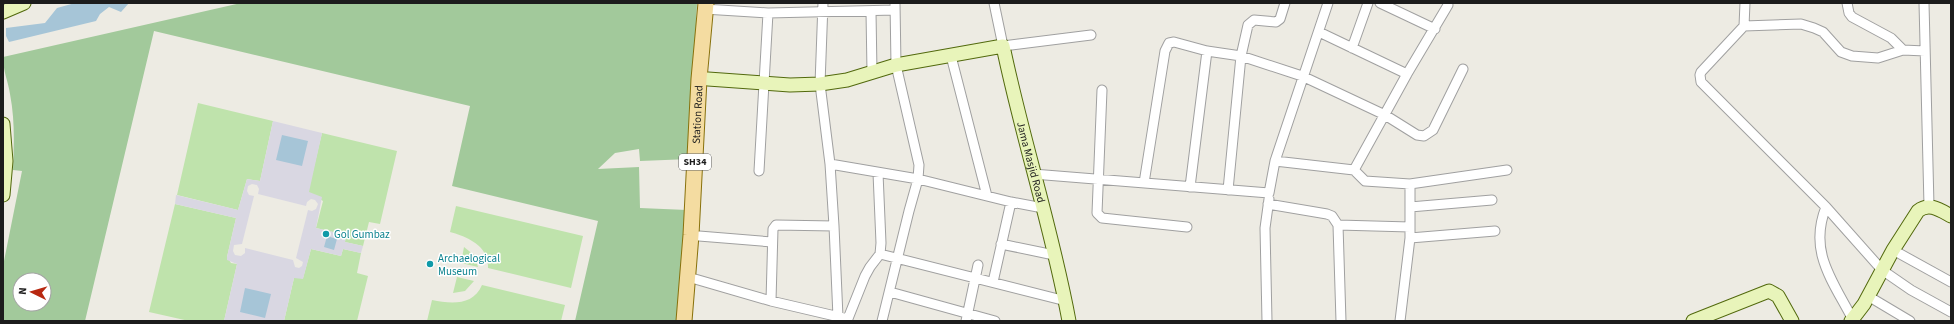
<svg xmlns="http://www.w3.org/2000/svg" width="1954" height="324" viewBox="0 0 1954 324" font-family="'Source Sans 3',sans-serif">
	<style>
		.grass { fill: #bfe3ac }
		.forest { fill: #a2c99b; fill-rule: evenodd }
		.plaza { fill: #d9d7e2; fill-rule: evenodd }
		.water { fill: #a6c5d7 }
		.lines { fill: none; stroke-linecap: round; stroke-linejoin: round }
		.street-casing { stroke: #a0a0a0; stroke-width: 11 }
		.secondary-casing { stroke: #52690d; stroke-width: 15 }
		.primary-casing { stroke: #88710c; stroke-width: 17 }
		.street { stroke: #fff; stroke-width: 9 }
		.secondary { stroke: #e8f4ba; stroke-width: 13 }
		.primary { stroke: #f4dca1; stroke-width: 15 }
		.culture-dot { fill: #0f9aa8; stroke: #fff; stroke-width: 1.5 }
		.labels { text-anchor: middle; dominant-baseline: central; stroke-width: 3; stroke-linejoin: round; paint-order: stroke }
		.shield { fill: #fff; stroke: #606060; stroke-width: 1 }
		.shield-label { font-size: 10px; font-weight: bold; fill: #1c1c1c }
		.street-label { font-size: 11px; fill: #1c1c1c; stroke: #fff }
		.culture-label { font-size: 11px; fill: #0d838f; stroke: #fff; text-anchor: start }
	</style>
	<rect width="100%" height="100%" fill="#edebe3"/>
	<path class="grass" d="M 198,103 L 273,121 L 260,181 L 247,179 L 238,210 L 177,195 Z
		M 322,133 L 397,151 L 380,224 L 369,222 L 363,246 L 345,242 L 346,235 L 316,228 L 323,201 L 308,192 Z
		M 175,204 L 236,218 L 227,257 L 231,263 L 237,264 L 224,321 L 189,321 L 149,312 Z
		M 456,206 L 583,236 L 571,288 L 488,268 C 489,246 468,237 450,232 Z
		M 464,247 L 474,255 L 478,267 L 461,263 Z
		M 311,249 L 341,256 L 343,249 L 361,253 L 357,273 L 368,276 L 357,321 L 284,321 L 294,278 L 303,278 Z
		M 457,277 L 474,281 L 465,291 L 453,293 Z
		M 482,285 L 565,305 L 561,321 L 427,321 L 432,300 C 451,304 473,306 482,285 Z"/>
	<path class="forest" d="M 241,3 L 697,3 L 690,159 L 640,161 L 639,149 L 615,153 L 598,169 L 639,167 L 640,208 L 687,210 L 678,321 L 575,321 L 598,221 L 452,186 L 470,106 L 154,31 L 85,321 L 3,321 L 3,266 L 22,171 L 13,170 C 14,144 15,120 10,94 C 8,81 3,71 3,57 ZM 20,280 L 44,280 L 44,304 L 20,304 Z"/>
	<path class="plaza" d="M 273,121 L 322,133 L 309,192 L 322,197 L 316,228 L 346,235 L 345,242 L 363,246 L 361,253 L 343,249 L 341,256 L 311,249 L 303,279 L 294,278 L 284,321 L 224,321 L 237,264 L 227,260 L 227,257 L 236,218 L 175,204 L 176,195 L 238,210 L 247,179 L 260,181 ZM 252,184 L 257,185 L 259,189 L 258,194 L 306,206 L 307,202 L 311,199 L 315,200 L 318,204 L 316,209 L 312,211 L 308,210 L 296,258 L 303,262 L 302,266 L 299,268 L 295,267 L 293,260 L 245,248 L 245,253 L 241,256 L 235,255 L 233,251 L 234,245 L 242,244 L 254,196 L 249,195 L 247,191 L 248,186 Z"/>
	<path class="water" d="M 75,3 L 129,3 L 121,12 L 109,7 L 100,14 L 96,21 L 9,42 L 6,36 L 6,28 L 45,23 L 57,8 Z
		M 282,135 L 308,141 L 302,166 L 276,160 Z
		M 327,236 L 337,239 L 334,250 L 324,247 Z
		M 245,288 L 271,294 L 265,318 L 240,312 Z"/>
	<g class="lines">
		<g class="street-casing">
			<path id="street" d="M 823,3 L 820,84 L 830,164 L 834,226 L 838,317
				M 994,3 L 1003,46 L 1091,35
				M 1380,3 L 1435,29
				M 1745,3 L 1744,26 L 1701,72 L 1700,75 L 1701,82 L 1826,207 L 1882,270 L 1911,290 L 1951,312
				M 1847,3 L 1849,13 L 1852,17 L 1891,38 L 1903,50
				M 1924,3 L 1929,206
				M 704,9 L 768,13 L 895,10
				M 871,12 L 872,72
				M 1744,26 L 1801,24 L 1814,28 L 1823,32 L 1841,52 L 1852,56 L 1878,58 L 1903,50 L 1925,51
				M 1319,32 L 1407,74
				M 1352,48 L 1368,3
				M 951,56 L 987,196
				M 1102,90 L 1097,213 L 1102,218 L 1187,227
				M 1275,161 L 1354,170 L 1407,74 L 1448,5
				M 830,164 L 918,179 L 1011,202 L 1043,208
				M 1354,170 L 1365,181 L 1410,184 L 1507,170
				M 759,171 L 768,13
				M 1033,174 L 1269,193 L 1275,161 L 1328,3
				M 1144,183 L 1165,51 L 1169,43 L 1174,42 L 1207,51 L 1241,56 L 1302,76 L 1385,115 L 1417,135 L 1424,136 L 1433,130 L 1463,69
				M 1190,187 L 1207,51
				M 1228,190 L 1241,56 L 1248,25 L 1254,20 L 1276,22 L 1280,19 L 1285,3
				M 1268,204 L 1327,214 L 1332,216 L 1338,225 L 1410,227
				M 1410,207 L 1492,200
				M 1826,207 C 1808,252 1833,281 1853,320
				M 1338,225 L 1341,321
				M 699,236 L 772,242
				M 1410,238 L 1495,231
				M 1001,244 L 1054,255
				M 1893,250 L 1951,282
				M 880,254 L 1066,301
				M 695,279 L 771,301 L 848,319
				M 993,282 L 1011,202
				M 890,292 L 995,321
				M 1868,296 L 1910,321
				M 771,301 L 773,229 L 776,225 L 834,226
				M 847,321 L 865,276 L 870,267 L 880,254 L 881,243 L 878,173
				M 882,321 L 909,211 L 918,179 L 919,165 L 896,65 L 895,3
				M 966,321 L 978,265
				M 1267,321 L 1265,228 L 1269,199
				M 1400,321 L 1410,238 L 1410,184"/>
		</g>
		<g class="secondary-casing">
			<g id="secondary">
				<path d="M 3,12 L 24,3"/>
				<path id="s1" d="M 708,79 L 790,85 L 820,84 L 847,80 L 896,65 L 1003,46 C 1022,138 1052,228 1069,321"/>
				<path d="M 3,124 L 6,161 L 3,195"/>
				<path d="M 1693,321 L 1769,291 L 1778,296 L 1792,321"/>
				<path d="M 1851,321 L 1864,304 L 1893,250 L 1918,211 C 1929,202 1940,210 1951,216"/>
			</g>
		</g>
		<g class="primary-casing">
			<g id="primary">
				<path id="s2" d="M 684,321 L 691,235 L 699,79 L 706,3"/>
			</g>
		</g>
		<use href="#street" class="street"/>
		<use href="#secondary" class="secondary"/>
		<use href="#primary" class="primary"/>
	</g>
	<g class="culture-dot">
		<circle cx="326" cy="234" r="4"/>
		<circle cx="430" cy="264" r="4"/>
	</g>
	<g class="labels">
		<rect class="shield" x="679" y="154" width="32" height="16" rx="3"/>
		<g class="shield-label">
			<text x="695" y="162">SH34</text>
		</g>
		<g class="street-label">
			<text stroke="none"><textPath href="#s2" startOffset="207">Station Road</textPath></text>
			<text stroke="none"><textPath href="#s1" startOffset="419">Jama Masjid Road</textPath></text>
		</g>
		<g class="culture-label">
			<text x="334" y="234">Gol Gumbaz</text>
			<text x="438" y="258">Archaelogical<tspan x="438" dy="13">Museum</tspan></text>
		</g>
	</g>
	<rect width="1954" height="324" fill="none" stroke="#1c1c1c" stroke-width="8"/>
	<g transform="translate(32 292) rotate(275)"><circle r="19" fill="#ffffff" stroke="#a4a4a4"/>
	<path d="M0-3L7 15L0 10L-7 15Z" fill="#b82810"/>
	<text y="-6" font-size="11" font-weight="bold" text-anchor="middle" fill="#1c1c1c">N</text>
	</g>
</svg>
